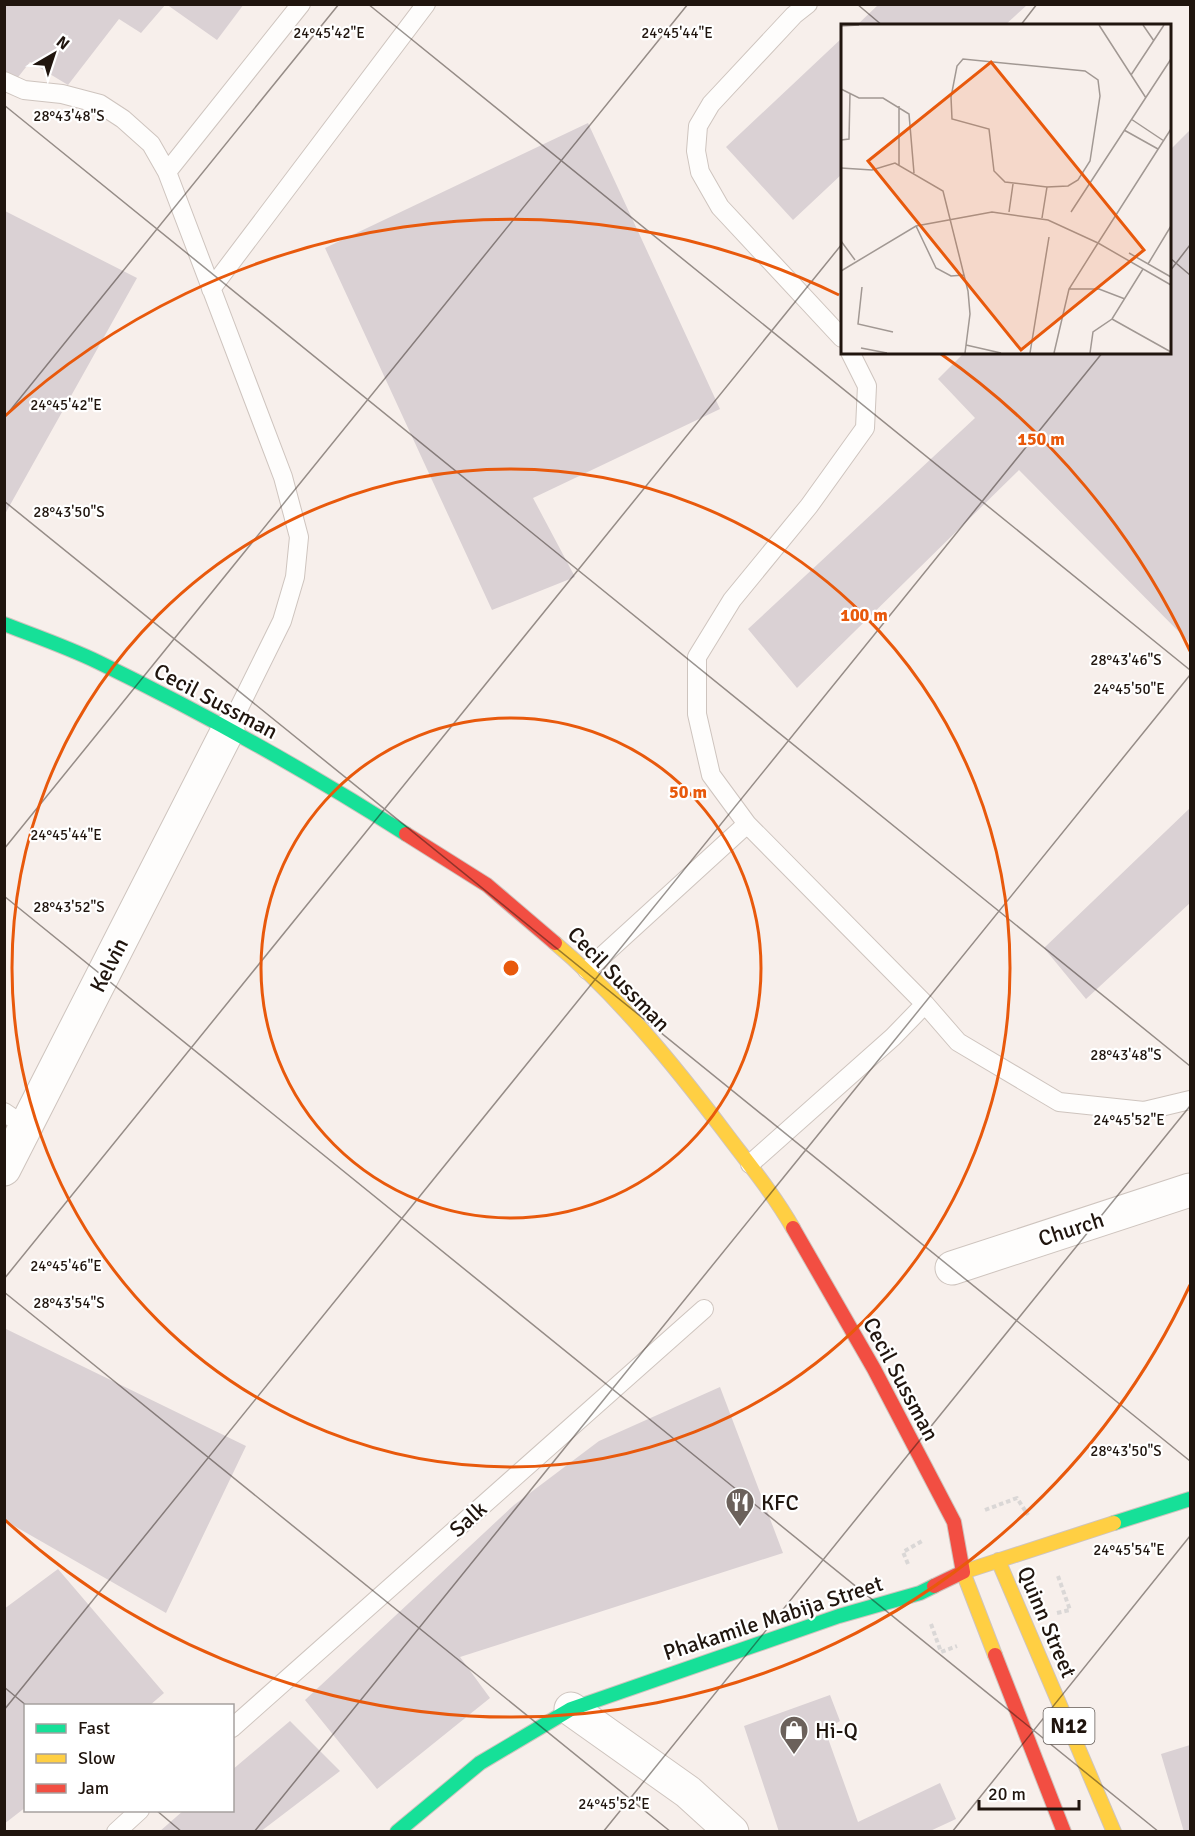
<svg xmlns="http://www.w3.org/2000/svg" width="1195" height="1836" viewBox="0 0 1195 1836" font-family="Signika,sans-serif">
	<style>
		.building { fill: #dad1d4 }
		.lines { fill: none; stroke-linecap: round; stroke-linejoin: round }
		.lane-casing { stroke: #cec4be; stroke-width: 20 }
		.street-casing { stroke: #cec4be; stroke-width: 35 }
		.fast-casing { stroke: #cec4be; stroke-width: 16 }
		.slow-casing { stroke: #cec4be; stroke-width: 16 }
		.jam-casing { stroke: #cec4be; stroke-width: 16 }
		.path { stroke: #dad7d6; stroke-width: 4; stroke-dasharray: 4.5 3; stroke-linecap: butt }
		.lane { stroke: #fefdfc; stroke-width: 18 }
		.street { stroke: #fefdfc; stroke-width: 33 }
		.fast { stroke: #16e098; stroke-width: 14 }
		.slow { stroke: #ffcf43; stroke-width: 14 }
		.jam { stroke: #f24e42; stroke-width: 14 }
		.ticks { fill: none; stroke: #20150e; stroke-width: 1.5; stroke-opacity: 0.45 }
		.ring { fill: none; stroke: #e8590c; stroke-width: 3 }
		.labels { text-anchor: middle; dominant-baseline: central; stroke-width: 4.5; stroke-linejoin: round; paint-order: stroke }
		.shield { fill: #fff; stroke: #635b56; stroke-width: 1.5 }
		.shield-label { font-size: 21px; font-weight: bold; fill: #20150e }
		.street-label { font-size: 22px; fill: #20150e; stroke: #fff }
		.poi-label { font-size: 22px; fill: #20150e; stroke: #fff; text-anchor: start }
		.inset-road { fill: none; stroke: #a19893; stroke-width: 1.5 }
		.view { fill: #e8590c; fill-opacity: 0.15; stroke: #e8590c; stroke-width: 3 }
		.inset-edge { fill: none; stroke: #20150e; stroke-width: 3 }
		.ticks-label { font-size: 15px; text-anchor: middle; fill: #20150e; stroke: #fff; stroke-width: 4.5; stroke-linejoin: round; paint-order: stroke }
		.centre { fill: #e8590c; stroke: #fff; stroke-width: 3 }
		.ring-label { font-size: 18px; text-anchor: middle; font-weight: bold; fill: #e8590c; stroke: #fff; stroke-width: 4.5; stroke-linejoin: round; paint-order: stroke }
	</style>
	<rect width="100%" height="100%" fill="#f7efeb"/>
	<path class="building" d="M 4,4 L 166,4 L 141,33 L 119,19 L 68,85 L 30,62 L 15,81 L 4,70 Z
		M 166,4 L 244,4 L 217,40 Z
		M 878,5 L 1027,5 L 1004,26 L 856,26 Z
		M 842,38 L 842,174 L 793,220 L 726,147 Z
		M 588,123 L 720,409 L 533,498 L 575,577 L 492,610 L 325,248 Z
		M 1190,130 L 1190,643 L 1019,470 L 797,688 L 748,629 L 975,418 L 938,379 L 965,352 L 1170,352 L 1170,150 Z
		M 5,211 L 137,278 L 5,514 Z
		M 1190,808 L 1190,903 L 1086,999 L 1044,948 Z
		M 4,1328 L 246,1446 L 166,1613 L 4,1520 Z
		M 720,1387 L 783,1553 L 460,1657 L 490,1698 L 377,1789 L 305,1700 L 514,1505 L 599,1441 Z
		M 58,1569 L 164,1693 L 149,1706 L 26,1706 L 26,1807 L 4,1824 L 4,1609 Z
		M 830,1695 L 840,1721 L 825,1730 L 858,1822 L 940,1783 L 956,1819 L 928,1832 L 779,1832 L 744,1726 Z
		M 290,1721 L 340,1771 L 260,1832 L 159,1832 L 184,1810 L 232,1810 L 232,1770 Z
		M 1190,1745 L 1190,1832 L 1184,1832 L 1161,1754 Z"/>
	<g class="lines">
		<g class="lane-casing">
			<path id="lane" d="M 808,4 L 794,15 L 711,104 L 698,126 L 696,151 L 700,172 L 720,207 L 842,338
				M 4,81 L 24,90 L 62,94 L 100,104 L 123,119 L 151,144 L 167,172 L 283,477 L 299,537 L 295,577 L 282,621 L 228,730
				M 167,172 L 301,4
				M 211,289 L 426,4
				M 850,352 L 867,386 L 865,428 L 809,506 L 732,600 L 697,657 L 697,714 L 711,775 L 747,824 L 925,1004
				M 587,970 L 747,824
				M 4,1112 L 26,1127
				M 750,1164 L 893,1037 L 925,1004 L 958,1042 L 1059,1102 L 1144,1111 L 1190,1100
				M 232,1728 L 704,1309
				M 116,1832 L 140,1810"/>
		</g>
		<g class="street-casing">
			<path id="street" d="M 4,1169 L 228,730
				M 952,1268 L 1190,1190
				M 571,1709 L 688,1792 L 732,1832"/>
		</g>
		<g class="fast-casing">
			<path id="fast" d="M 4,624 C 35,636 67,647 98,662 C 203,713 307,771 406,834
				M 1114,1523 L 1190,1499
				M 397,1832 L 480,1763 L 571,1709 L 839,1616 L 920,1593 L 934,1586"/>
		</g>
		<g class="slow-casing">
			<path id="slow" d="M 555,943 C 618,996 674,1065 724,1131 C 748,1163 773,1193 793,1228
				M 998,1560 L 1114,1832
				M 995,1655 L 963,1572 L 1114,1523"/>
		</g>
		<g class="jam-casing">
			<path id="jam" d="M 406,834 L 487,885 L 555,943
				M 793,1228 L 874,1369 L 954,1522 L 963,1572 L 934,1586
				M 995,1655 L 1064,1832"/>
		</g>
		<path class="path" d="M 985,1510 L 1017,1498 L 1028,1515
			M 908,1564 L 903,1552 L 924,1540
			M 1057,1613 L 1070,1610 L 1058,1576
			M 931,1624 L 941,1652 L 957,1646"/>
		<use href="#lane" class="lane"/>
		<use href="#street" class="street"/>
		<use href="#fast" class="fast"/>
		<use href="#slow" class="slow"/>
		<use href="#jam" class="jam"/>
	</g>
	<path class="ticks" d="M 368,4 L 1190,670M 857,4 L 883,26M 1020,26 L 1037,4M 4,105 L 1190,1066M 1170,258 L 1190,275M 1170,271 L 1190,245M 4,418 L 339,4M 4,501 L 1190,1461M 4,849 L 688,4M 4,896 L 1159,1832M 4,1279 L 842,244M 4,1292 L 671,1832M 4,1687 L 27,1706M 4,1710 L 1103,352M 156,1810 L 182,1832M 254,1832 L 1190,675M 603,1832 L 1190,1106M 952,1832 L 1190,1536"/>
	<g class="ring">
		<circle cx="511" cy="968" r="250"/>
		<circle cx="511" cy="968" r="499"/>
		<path d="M1190 1285A749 749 0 0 1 5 1520M5 416A749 749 0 0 1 839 295M941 354A749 749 0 0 1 1190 651"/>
	</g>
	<defs>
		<g id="restaurant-pin" transform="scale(1.5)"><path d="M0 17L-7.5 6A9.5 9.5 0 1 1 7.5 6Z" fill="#6b615b" stroke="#fff"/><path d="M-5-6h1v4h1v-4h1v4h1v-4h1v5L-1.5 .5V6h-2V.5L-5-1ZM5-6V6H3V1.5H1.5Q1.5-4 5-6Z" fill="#fff"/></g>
		<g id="shop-pin" transform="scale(1.5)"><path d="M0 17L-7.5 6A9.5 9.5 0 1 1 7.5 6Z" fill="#6b615b" stroke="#fff"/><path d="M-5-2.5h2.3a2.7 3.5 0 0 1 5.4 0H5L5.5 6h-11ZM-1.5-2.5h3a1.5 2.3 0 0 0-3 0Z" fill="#fff"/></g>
	</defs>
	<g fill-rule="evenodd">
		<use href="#restaurant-pin" x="740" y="1502"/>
		<use href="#shop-pin" x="794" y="1730"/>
	</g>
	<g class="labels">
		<rect class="shield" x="1043.5" y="1708" width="51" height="36" rx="4.5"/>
		<g class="shield-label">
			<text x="1069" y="1726">N12</text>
		</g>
		<g class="street-label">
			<text transform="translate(216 701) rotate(28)">Cecil Sussman</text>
			<text transform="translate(109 965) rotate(-63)">Kelvin</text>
			<text transform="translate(619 979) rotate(46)">Cecil Sussman</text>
			<text transform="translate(1071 1229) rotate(-18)">Church</text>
			<text transform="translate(901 1379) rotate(62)">Cecil Sussman</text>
			<text transform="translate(468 1519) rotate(-42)">Salk</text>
			<text transform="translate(773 1618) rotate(-18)">Phakamile Mabija Street</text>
			<text transform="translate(1047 1622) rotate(67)">Quinn Street</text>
		</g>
		<g class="poi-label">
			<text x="761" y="1502">KFC</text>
			<text x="815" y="1730">Hi-Q</text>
		</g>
	</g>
	<g transform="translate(841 24)">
		<rect width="330" height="330" fill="#f7efeb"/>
		<path class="inset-road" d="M 258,1 L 305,74M 302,1 L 313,17M 0,2 L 18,1M 290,51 L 323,1M 0,65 L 18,74 L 42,74 L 68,90 L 73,149M 58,82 L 58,141M 290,95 L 323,117M 330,105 L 257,219 L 330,261M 283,106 L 317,125M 0,116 L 8,115 L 9,69M 0,144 L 31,146 L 54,139 L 102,167 L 127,267 L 129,290 L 124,329M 168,188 L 172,160M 230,188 L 330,35M 201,194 L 206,163 L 227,162 L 237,156 L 249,137 L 259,72 L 257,56 L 244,47 L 122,35 L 116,42 L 110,73 L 111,95 L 148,105 L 153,147 L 164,158 L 206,163M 75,202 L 95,244 L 110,252 L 123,251M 0,217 L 14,236M 288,229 L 330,253M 307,240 L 330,202M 0,247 L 75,202 L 151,188 L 207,196 L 257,219M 21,263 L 17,300 L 52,308M 228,265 L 258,265 L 284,275M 271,295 L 330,328M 125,321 L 160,329M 20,324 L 46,329M 189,329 L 208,213M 213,329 L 228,265 L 257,219M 249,329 L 252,308 L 271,295 L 302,245"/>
		<path class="view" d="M 150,38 L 303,226 L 180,326 L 27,137 Z"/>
		<rect width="330" height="330" class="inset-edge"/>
	</g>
	<g class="ticks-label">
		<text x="329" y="38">24°45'42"E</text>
		<text x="677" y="38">24°45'44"E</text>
		<text x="69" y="121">28°43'48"S</text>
		<text x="66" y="410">24°45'42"E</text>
		<text x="69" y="517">28°43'50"S</text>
		<text x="1126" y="665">28°43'46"S</text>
		<text x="1129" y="694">24°45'50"E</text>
		<text x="66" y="840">24°45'44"E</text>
		<text x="69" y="912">28°43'52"S</text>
		<text x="1126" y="1060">28°43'48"S</text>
		<text x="1129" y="1125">24°45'52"E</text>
		<text x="66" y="1271">24°45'46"E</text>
		<text x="69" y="1308">28°43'54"S</text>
		<text x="1126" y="1456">28°43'50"S</text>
		<text x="1129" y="1555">24°45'54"E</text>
		<text x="614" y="1809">24°45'52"E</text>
	</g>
	<circle cx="511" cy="968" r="9" class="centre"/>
	<g class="ring-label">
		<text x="1041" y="445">150 m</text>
		<text x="864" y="621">100 m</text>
		<text x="688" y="798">50 m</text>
	</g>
	<rect width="1195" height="1836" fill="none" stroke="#20150e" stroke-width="12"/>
	<rect x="24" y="1704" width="210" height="108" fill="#ffffff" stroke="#a6a19f" stroke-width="1.5"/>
	<rect x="36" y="1724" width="30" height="9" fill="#16e098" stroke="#a6a19f" stroke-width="1.5"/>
	<text x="78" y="1734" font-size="18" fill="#20150e">Fast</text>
	<rect x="36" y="1754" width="30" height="9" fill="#ffcf43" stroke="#a6a19f" stroke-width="1.5"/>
	<text x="78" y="1764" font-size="18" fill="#20150e">Slow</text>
	<rect x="36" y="1784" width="30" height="9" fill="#f24e42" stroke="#a6a19f" stroke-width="1.5"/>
	<text x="78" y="1794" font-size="18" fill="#20150e">Jam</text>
	<g transform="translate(54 54) rotate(39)" stroke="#ffffff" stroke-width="4.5" paint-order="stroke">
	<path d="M0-4.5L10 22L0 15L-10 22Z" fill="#20150e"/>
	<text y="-9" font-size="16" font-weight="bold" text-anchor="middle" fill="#20150e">N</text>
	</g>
	<path d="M979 1800v9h100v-9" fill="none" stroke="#20150e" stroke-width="3"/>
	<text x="988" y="1800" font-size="18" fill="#20150e" stroke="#ffffff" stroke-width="4.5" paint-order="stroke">20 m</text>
</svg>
